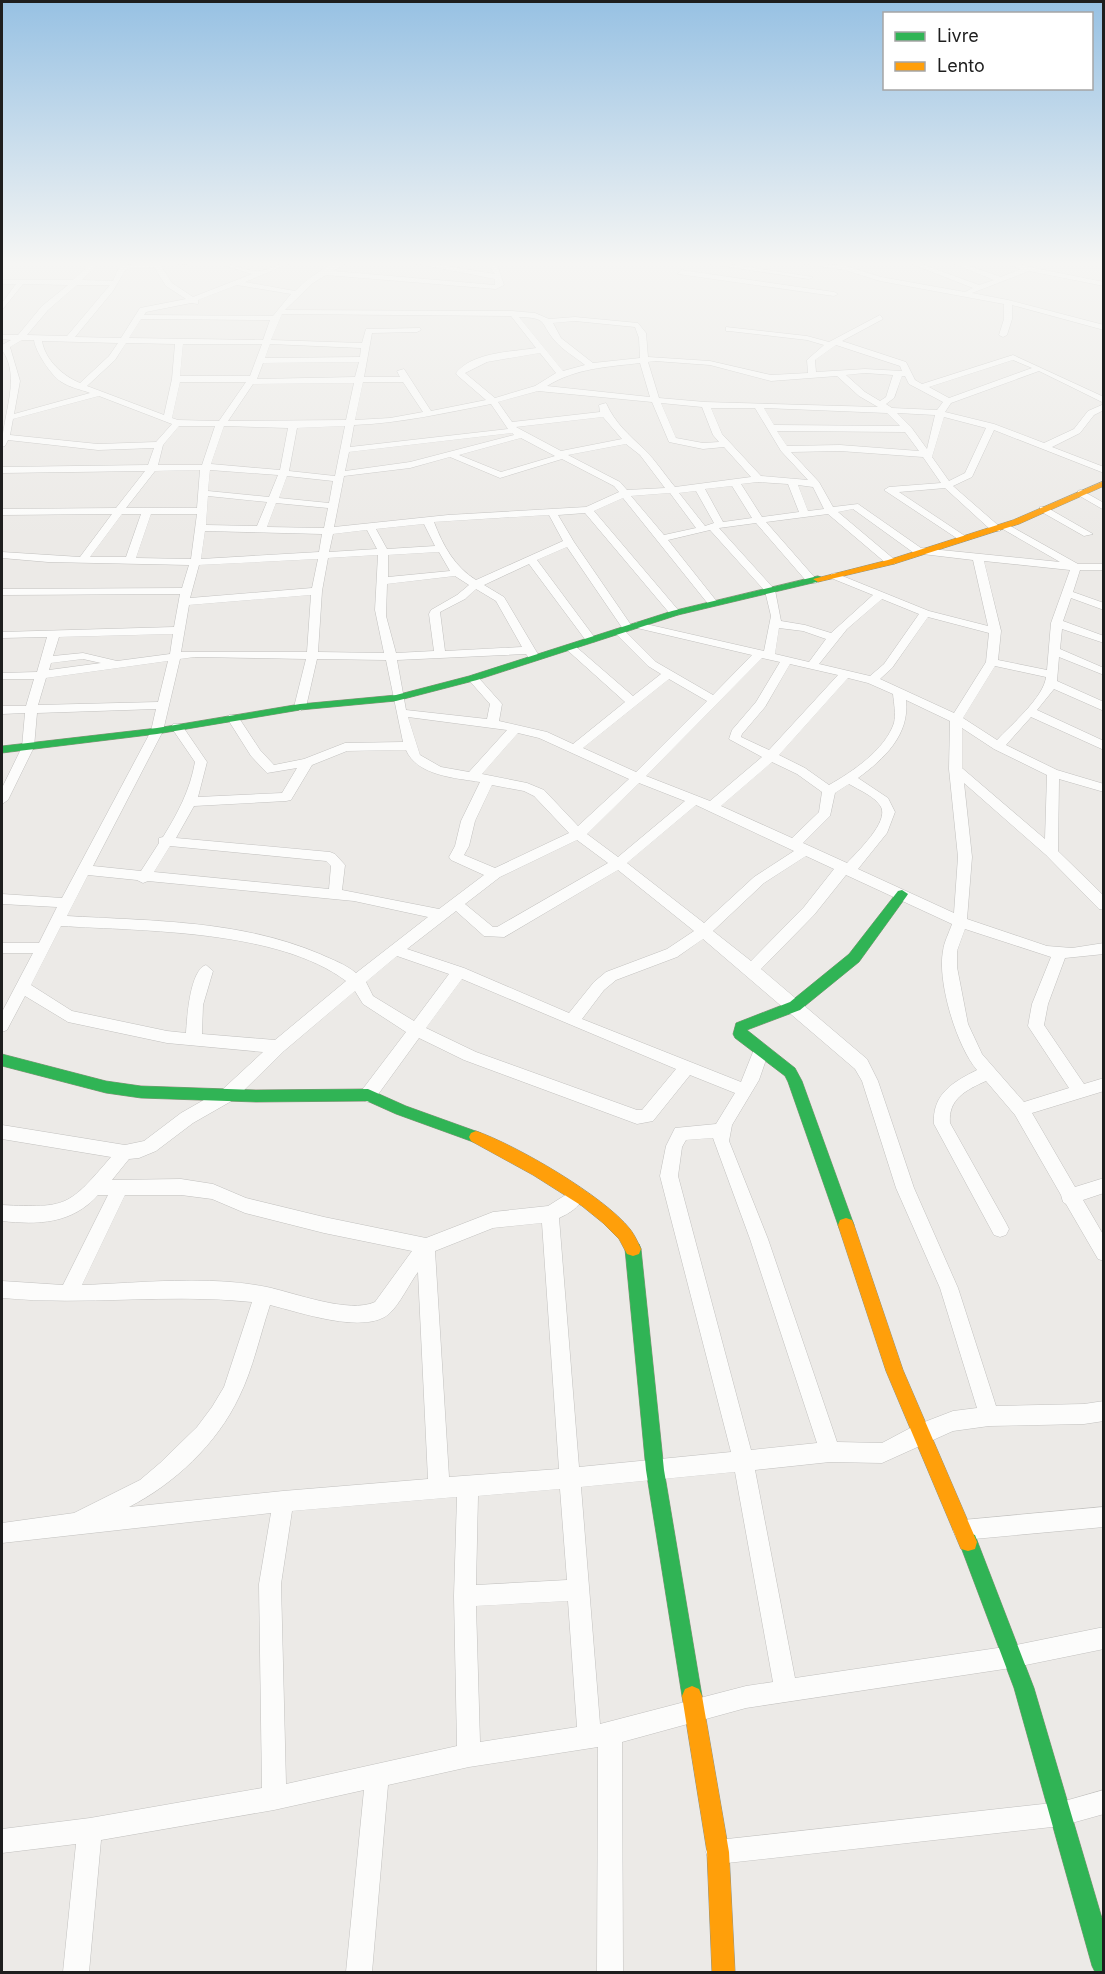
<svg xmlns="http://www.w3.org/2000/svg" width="1105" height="1974" viewBox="0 0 1105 1974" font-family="Inter,sans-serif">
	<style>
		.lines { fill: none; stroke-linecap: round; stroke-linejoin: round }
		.street-casing { stroke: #c2c1bf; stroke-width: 1 }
		.fast-casing { stroke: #929381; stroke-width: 1 }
		.slow-casing { stroke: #929381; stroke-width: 1 }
		.street { fill: #fcfcfb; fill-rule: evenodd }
		.fast { fill: #30b455; fill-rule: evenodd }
		.slow { fill: #ff9f0a; fill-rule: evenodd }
	</style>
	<rect width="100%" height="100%" fill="#eceae7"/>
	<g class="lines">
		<g class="street-casing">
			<path id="street" d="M 94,261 L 101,261 L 82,280 L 113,281 L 122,261 L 128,261 L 128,265 L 157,261 L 201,261 L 198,263 L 161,266 L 172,283 L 193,297 L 252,274 L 211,261 C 227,261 242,271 258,271 C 270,271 282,261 295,261 L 245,282 L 295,291 C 308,279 332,259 350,261 L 333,271 L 495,285 L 495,279 L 403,261 L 417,261 L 495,274 L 488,264 L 490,261 L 496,261 L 504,285 L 496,289 L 326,275 L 313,283 L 285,310 L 512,311 L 535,313 L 549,319 L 575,317 L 638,323 L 646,333 L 648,357 L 710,361 L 771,375 L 808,373 L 807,360 L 824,345 L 807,340 L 729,331 L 726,331 L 726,327 L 807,336 L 829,342 L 880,315 L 883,319 L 842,341 L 906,362 L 915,380 L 922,384 L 1013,355 L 1104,397 L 1104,403 L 1039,371 L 951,403 L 945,412 L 994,424 L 1044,443 L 1074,429 L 1088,411 L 1104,404 L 1104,410 L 1094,415 L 1080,433 L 1052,447 L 1104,467 L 1104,473 L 994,430 L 972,477 L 953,486 L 1000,527 L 1000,531 L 992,531 L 945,488 L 899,492 L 965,536 L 966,538 L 961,541 L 884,490 L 889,487 L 941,483 L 923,457 L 840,451 L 791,452 L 819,482 L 833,507 L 858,504 L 921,548 L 1060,562 L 1001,528 L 1000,526 L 1005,523 L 1078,564 L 1104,564 L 1104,570 L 1080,570 L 1073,592 L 1104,603 L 1104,610 L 1071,598 L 1063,621 L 1104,636 L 1104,643 L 1062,629 L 1060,649 L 1104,668 L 1104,675 L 1059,657 L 1057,681 L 1104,702 L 1104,711 L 1054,689 L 1037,710 L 1104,741 L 1104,750 L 1031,717 L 1006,745 L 1057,770 L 1104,784 L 1104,792 L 1059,779 L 1058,851 L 1104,896 L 1104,910 L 1099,909 L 1046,855 L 964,783 L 972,857 L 967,919 L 1047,946 L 1072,948 L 1104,943 L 1104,954 L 1065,958 L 1048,1004 L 1044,1025 L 1084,1084 L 1104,1078 L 1104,1091 L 1032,1113 L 1075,1187 L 1104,1178 L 1104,1193 L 1083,1200 L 1104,1236 L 1104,1261 L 1098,1259 L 1066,1204 L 1063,1202 L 1061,1195 L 1015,1115 L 986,1081 C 966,1090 948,1099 950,1123 L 1006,1223 L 1009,1229 L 1006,1235 L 1000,1237 L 994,1235 L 934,1124 C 932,1094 953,1082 977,1070 C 957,1047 937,982 943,951 C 944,942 949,933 952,924 L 846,875 L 814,915 L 761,969 L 867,1059 L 878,1081 L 914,1188 L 958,1288 L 996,1406 L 1084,1404 L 1104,1401 L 1104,1421 L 1084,1424 L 989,1426 L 953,1431 L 882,1463 L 830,1462 L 755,1470 L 795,1678 L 1011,1646 L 1104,1627 L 1104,1649 L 1011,1668 L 746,1708 L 622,1742 L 623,1972 L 597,1972 L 598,1747 L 469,1767 L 388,1785 L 372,1972 L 346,1972 L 364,1790 L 274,1810 L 101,1840 L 89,1972 L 63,1972 L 76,1844 L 2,1853 L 2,1829 L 90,1818 L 262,1788 L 259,1584 L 271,1513 L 2,1543 L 2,1523 L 74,1513 L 140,1480 L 160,1463 L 197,1427 L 212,1407 L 224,1387 L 252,1302 C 169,1293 85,1306 2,1298 L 2,1281 L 63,1285 L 108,1195 L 98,1195 C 72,1224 38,1225 2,1221 L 2,1205 C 67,1208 68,1207 111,1157 L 2,1139 L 2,1125 L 125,1145 L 144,1141 L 181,1113 L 223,1089 L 263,1052 L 167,1043 L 68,1022 L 25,996 L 7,1030 L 2,1032 L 2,1012 L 33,953 L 2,953 L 2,943 L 39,943 L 57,907 L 2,904 L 2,894 L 62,898 L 151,731 L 156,709 L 37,713 L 34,747 L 8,800 L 2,804 L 2,788 L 22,747 L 25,713 L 2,714 L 2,706 L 26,706 L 34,679 L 2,679 L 2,673 L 37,672 L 47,637 L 2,638 L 2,632 L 174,627 L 180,594 L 2,595 L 2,589 L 182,588 L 189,565 L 48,562 L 2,558 L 2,552 L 80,557 L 112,514 L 2,515 L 2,509 L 116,508 L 145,471 L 2,473 L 2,467 L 148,465 L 154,448 L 98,450 L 8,440 L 5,446 L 2,447 C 2,416 22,377 2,350 L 2,345 L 11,340 L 2,339 L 2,335 L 18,335 L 42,306 L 68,285 L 23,284 L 2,310 L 2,303 L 16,284 L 2,284 L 2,280 L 73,280 ZM 154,267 L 166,286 L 186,299 L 140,308 L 121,338 L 75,337 L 113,291 L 126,269 ZM 77,285 L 110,285 L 67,336 L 27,335 L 48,310 ZM 237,285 L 291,294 L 273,316 L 144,315 L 146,312 L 191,303 L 198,304 L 198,300 ZM 282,314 L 511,316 L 536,348 C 511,352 473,352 456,373 L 457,375 L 486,400 L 431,411 L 404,369 L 397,371 L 400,377 L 364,377 L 372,333 L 417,332 L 421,330 L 420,328 L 366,329 L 362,343 L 271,340 ZM 519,317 C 549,318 539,322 555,341 C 563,350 575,357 585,365 L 563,371 ZM 141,319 L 270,320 L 263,340 L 129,338 ZM 575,321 L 635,327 L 639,338 L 640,358 L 593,363 L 561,338 L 553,323 ZM 22,340 L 34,340 C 35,351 51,375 60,381 C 70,388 80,389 90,393 L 14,414 L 20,381 L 10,347 ZM 42,341 L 118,343 L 109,356 L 80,383 C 63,376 45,360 42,341 ZM 126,343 L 175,344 L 172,379 L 164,415 L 87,386 L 115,360 ZM 183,344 L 262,344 L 250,376 L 180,376 ZM 270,344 L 361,348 L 360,357 L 265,358 ZM 836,345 L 900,366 L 902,371 L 865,369 L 816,372 L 815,360 ZM 540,353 L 556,373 L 535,386 L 495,398 L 465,373 L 487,362 ZM 1013,360 L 1032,368 L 949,398 L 929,387 ZM 655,361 L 710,365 L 771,381 L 837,376 L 859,396 L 878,407 L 705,402 L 659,398 L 648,362 ZM 359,362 L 355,377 L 257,379 L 263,363 ZM 640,363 L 650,397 L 547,386 C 576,368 607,367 640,363 ZM 865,373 L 893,375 L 886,397 L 880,401 L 865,392 L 846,375 ZM 902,376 L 905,376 L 909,384 L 943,402 L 937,410 L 892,408 L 886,404 L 894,398 ZM 180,382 L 246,382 L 219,421 L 178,420 L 172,418 ZM 363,382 L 403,382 L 423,412 L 390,418 L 355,420 ZM 354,383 L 346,420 L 228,421 L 253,384 ZM 538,391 L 652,402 L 669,442 L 703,449 L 724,447 L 751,477 L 675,487 C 665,475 656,461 645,450 C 629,435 615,423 606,403 L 599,405 L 600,412 L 512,422 L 498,402 ZM 99,396 L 172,424 L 156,442 L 98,444 L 10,435 L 13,419 ZM 661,403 L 702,407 L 713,435 L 719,442 L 703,443 L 676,438 ZM 491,404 L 508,429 L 350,447 L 354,425 C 402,423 444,413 491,404 ZM 711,408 L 755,408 L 781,451 L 808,480 L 761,476 L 722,434 ZM 764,408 L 887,413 L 900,426 L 774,425 ZM 897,413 L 935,415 L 927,449 L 911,427 ZM 603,417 L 622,439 L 561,451 L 516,427 ZM 944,417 L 986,428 L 965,473 L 949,481 L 932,457 ZM 179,426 L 215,426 L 202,465 L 158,465 L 163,445 ZM 224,426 L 288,428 L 280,470 L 211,464 ZM 345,426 L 335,476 L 289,471 L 297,428 ZM 777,431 L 905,432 L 919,451 L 840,445 L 787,446 ZM 512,433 L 514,435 L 410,462 L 345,471 L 349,452 ZM 521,438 L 555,456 L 501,472 L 459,455 ZM 626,444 L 640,455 L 665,488 L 627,490 L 620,482 L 568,455 ZM 450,457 L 500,478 L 562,459 L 614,486 L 619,492 L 586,507 L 448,515 L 334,527 L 344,476 L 410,468 ZM 200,470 L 197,508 L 126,508 L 155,471 ZM 210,470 L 278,475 L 269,497 L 208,491 ZM 287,476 L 333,481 L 329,503 L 279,498 ZM 758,482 L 788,484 L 799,512 L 762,517 L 741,484 ZM 798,485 L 813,487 L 824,509 L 808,511 ZM 732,486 L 752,518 L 723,522 L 705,489 ZM 696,491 L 714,523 L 705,526 L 679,493 ZM 670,493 L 696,528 L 664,535 L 631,496 ZM 208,496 L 267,502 L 257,526 L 206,525 ZM 623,498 L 709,605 L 713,606 L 718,603 L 668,540 L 710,530 L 765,591 L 771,616 L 764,651 L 637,622 L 631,625 L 574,542 L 558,515 L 585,513 L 671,615 L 679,615 L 679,611 L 594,511 ZM 276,503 L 328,508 L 324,528 L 267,527 ZM 853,509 L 914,553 L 973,560 L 988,626 L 929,611 L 835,573 L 831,574 L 831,578 L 873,595 L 831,633 L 805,625 L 781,621 L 775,590 L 719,528 L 756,523 L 808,583 L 816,583 L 816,579 L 766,522 L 828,514 L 887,564 L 895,564 L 895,560 L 838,512 ZM 122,514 L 141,514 L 126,557 L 90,557 ZM 151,514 L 197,514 L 191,559 L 136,558 ZM 549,515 L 563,541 L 476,580 C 455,567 443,546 434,522 ZM 424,524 L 435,546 L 387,549 L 376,529 ZM 367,530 L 377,549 L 329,552 L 333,534 ZM 205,531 L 322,534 L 319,552 L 201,559 ZM 567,547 L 623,629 L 615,629 L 615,633 L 648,666 L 661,674 L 633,696 L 574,645 L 566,645 L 566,649 L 625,702 L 573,744 L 547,732 L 499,721 L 502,704 L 477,676 L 473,675 L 467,678 L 490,704 L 487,719 L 406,710 L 397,660 L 526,654 L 529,658 L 537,658 L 539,656 L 504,597 L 484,585 L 529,564 L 587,642 L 595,642 L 595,638 L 537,560 ZM 439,552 L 450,571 L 388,577 L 388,555 ZM 378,555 L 375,610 L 384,653 L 318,652 L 322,591 L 328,558 ZM 318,559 L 312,588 L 190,598 L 199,565 ZM 984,561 L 1070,570 L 1051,623 L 1047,670 L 998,660 L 1001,631 ZM 455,576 L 469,585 L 457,595 L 431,610 L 429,614 L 434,651 L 396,653 L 386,616 L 387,584 ZM 476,589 L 496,601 L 522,647 L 445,651 L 440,612 L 465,599 ZM 311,595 L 307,652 L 181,652 L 189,605 ZM 882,599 L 919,614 L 884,664 L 870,676 L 819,664 L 847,629 ZM 928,617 L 989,633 L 986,662 L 954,713 L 880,679 L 892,668 ZM 633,627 L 637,628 L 752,655 L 713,695 L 656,662 L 625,631 L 632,630 ZM 779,628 L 803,631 L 826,639 L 809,662 L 775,654 ZM 173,634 L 170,654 L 117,661 L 83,653 L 53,656 L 59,637 ZM 195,657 L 306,659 L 294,707 L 300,711 L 306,707 L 317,659 L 386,660 L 403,742 L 345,743 L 304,759 L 274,765 L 260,750 L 237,715 L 229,715 L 227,718 L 251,756 L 267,773 L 297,768 L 282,793 L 198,797 L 207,762 L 181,724 L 173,724 L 171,727 L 195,762 C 190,790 178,813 163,837 L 159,838 L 159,843 L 141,871 L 93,866 L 163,731 L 180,659 ZM 762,658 L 780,662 L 756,702 L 732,730 L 729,739 L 762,757 L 710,801 L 646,776 ZM 83,659 L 101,663 L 49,670 L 51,663 ZM 168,661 L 158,702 L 38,705 L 46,678 ZM 790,664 L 838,675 L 769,750 L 741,737 L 742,734 L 765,707 ZM 995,666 L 1046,677 C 1044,697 1011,725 997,740 L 963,718 ZM 848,678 L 868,683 L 893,694 C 894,704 896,714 894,723 C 885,750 852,772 829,785 L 805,768 L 779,755 ZM 669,679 L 707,701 L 636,772 L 583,748 ZM 906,700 L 950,721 L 949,769 L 958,857 L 954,913 L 858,869 L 887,833 L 895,812 L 888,798 L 858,778 C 884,759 910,735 906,700 ZM 408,717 L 507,730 L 469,772 L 441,767 L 420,755 ZM 962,728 L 994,749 L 1047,775 L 1045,839 L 962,768 ZM 518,733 L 539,738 L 629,779 L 578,826 L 544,790 L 527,783 L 482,774 ZM 406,750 C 417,776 456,778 480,782 L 461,821 L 455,846 L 449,857 L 451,860 L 484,875 L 439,909 L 342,890 L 345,865 L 335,854 L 330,852 L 176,838 L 194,806 L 286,801 L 291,800 L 312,765 L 347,751 ZM 772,762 L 797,774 L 822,792 L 819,812 L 792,838 L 721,806 ZM 639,783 L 685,801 L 618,857 L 587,834 ZM 849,784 C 859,790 876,797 881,807 C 889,822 857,852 847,863 L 803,843 L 830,816 L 835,793 ZM 492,785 L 524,791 L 534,796 L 569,833 L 495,868 L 464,855 L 469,846 L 475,821 ZM 696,805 L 794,851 L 754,877 L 704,923 L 627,863 ZM 577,840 L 608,863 L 497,927 L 493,927 L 465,904 L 500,877 ZM 170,846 L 326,861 L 331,866 L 329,889 L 154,872 ZM 806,856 L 834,869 L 804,907 L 751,961 L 713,931 L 764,883 ZM 618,870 L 694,931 L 667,949 L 606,972 L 594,982 L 569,1013 L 464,968 L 407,949 L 456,911 L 484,936 L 504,937 ZM 88,875 L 137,880 L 143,883 L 148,881 L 354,901 L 428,917 L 356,973 C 345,964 333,960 320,954 C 240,920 152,921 67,916 ZM 61,926 C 145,931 278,930 346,981 L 275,1040 L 202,1034 L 203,1005 L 213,971 L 206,965 C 190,970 187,1017 186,1033 L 167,1031 L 72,1011 L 31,985 ZM 965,929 L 1051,957 L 1032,1004 L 1028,1026 L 1069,1088 L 1024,1102 L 982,1054 L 968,1024 L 957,967 L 957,951 ZM 703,939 L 855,1069 L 862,1081 L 896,1188 L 940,1288 L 977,1408 L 953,1411 L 914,1426 L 882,1443 L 837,1442 L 768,1239 L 729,1141 L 732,1125 L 759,1080 L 769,1051 L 767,1047 L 755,1047 L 741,1082 L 582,1019 L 604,990 L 616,980 L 677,957 ZM 397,956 L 449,974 L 414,1021 L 373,996 L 366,982 ZM 462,979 L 676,1069 L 642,1110 L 637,1110 L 476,1052 L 426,1028 ZM 355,991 L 363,1004 L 406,1032 L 362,1090 L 360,1095 L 362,1100 L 368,1102 L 374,1100 L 419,1038 L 464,1060 L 637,1124 L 653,1121 L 690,1075 L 735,1093 L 716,1124 L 675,1128 L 666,1146 L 660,1176 L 731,1452 L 579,1467 L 559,1218 C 570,1213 578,1208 584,1197 L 581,1192 L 575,1189 L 548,1206 L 493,1212 L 426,1238 L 324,1217 L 246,1198 L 213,1184 L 181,1179 L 112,1180 L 129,1159 L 139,1158 L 156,1151 L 193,1123 L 235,1099 L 284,1051 ZM 713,1138 L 750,1239 L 817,1443 L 751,1450 L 678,1176 L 682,1147 L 686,1140 ZM 125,1195 L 181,1195 L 212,1199 L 245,1213 L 324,1233 L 412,1251 L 375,1302 C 349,1314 295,1293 267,1287 C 207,1275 142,1283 82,1285 ZM 542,1223 L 559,1469 L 449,1477 L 435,1251 L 493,1228 ZM 418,1272 L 428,1479 L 283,1491 L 129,1507 C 174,1484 217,1444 239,1397 C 253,1369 260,1335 270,1305 C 299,1312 364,1335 389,1314 C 400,1304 409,1284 418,1272 ZM 735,1472 L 773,1682 L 746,1686 L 600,1724 L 581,1487 ZM 560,1489 L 567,1580 L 476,1585 L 478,1496 ZM 457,1497 L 454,1596 L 457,1746 L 286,1784 L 281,1584 L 292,1511 ZM 568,1601 L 577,1727 L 480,1742 L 476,1606 Z
				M 691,261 L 707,261 L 813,277 L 809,279 Z
				M 786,261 L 846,266 L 881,277 L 965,292 L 973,288 L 904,261 L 913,261 L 979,285 L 994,280 L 947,261 L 955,261 L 1001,277 L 1021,269 L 999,261 L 1009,261 L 1029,267 L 1104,282 L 1104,286 L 1029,271 L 972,293 L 1008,300 L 1104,325 L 1104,330 L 1012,305 L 1012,319 L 1007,335 L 1003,337 L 999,335 L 1004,319 L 1004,304 L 880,281 L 845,270 Z
				M 681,270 L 834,292 L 838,294 L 834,296 L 678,274 Z
				M 1081,490 L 1104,503 L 1104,510 L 1078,495 L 1078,491 Z
				M 1040,507 L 1046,507 L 1093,534 L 1084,536 L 1040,511 Z
				M 1104,1507 L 1104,1527 L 963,1540 L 956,1537 L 953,1530 L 956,1523 L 963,1520 Z
				M 1104,1790 L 1104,1814 L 1061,1826 L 718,1864 L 709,1861 L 706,1852 L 709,1843 L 718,1840 L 1061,1802 Z"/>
		</g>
		<g class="fast-casing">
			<path id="fast" d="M 818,576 L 821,577 L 821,581 L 678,615 L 477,680 L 396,701 L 300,710 L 157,734 L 2,753 L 2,746 L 157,728 L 300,704 L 396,695 L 469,676 L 672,611 Z
				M 902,890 L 908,894 L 906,897 L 859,962 L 800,1010 L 747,1030 L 795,1068 L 802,1081 L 854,1225 L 852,1230 L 846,1232 L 840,1230 L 838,1225 L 788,1082 L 785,1076 L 735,1038 L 733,1034 L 736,1023 L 790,1002 L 849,954 L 898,891 Z
				M 2,1054 L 106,1081 L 141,1086 L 256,1090 L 368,1089 L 406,1106 L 481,1133 L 483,1137 L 481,1141 L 476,1143 L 396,1114 L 367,1101 L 256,1102 L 141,1098 L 106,1093 L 2,1066 Z
				M 633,1242 L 639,1244 L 641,1249 L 664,1470 L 702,1696 L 699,1703 L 692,1706 L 685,1703 L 682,1696 L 646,1470 L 625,1249 L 627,1244 Z
				M 968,1533 L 975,1535 L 1034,1688 L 1104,1925 L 1104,1972 L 1095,1972 L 1092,1966 L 1014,1688 L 959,1542 L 961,1535 Z"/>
		</g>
		<g class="slow-casing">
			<path id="slow" d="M 1104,481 L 1104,486 L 1019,524 L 894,564 L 818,582 L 813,579 L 888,560 L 1013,520 Z
				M 476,1131 C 516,1145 604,1196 630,1229 C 634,1234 638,1242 641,1249 L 639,1254 L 633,1256 L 627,1254 L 619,1239 L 603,1223 L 582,1206 L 533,1175 L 471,1141 L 469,1137 L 471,1133 Z
				M 846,1218 L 852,1220 L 854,1225 L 903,1370 L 977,1542 L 975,1549 L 968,1551 L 961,1549 L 886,1371 L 838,1225 L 840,1220 Z
				M 692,1686 L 699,1689 L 702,1696 L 729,1852 L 735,1972 L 712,1972 L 707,1852 L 682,1696 L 685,1689 Z"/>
		</g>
		<use href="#street" class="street"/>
		<use href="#fast" class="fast"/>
		<use href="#slow" class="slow"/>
	</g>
	<linearGradient id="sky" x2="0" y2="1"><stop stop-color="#97c1e3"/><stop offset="0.49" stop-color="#f6f6f4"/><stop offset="1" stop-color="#f6f6f4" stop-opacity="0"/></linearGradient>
	<rect width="1105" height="537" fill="url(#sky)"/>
	<rect width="1105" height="1974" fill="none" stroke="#1e1e1e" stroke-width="6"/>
	<rect x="883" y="12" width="210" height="78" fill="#ffffff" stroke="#a5a5a5" stroke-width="1.5"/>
	<rect x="895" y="32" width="30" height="9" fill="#30b455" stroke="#a5a5a5" stroke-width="1.5"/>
	<text x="937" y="42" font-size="18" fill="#1e1e1e">Livre</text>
	<rect x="895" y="62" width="30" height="9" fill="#ff9f0a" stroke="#a5a5a5" stroke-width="1.5"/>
	<text x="937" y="72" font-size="18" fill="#1e1e1e">Lento</text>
</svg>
